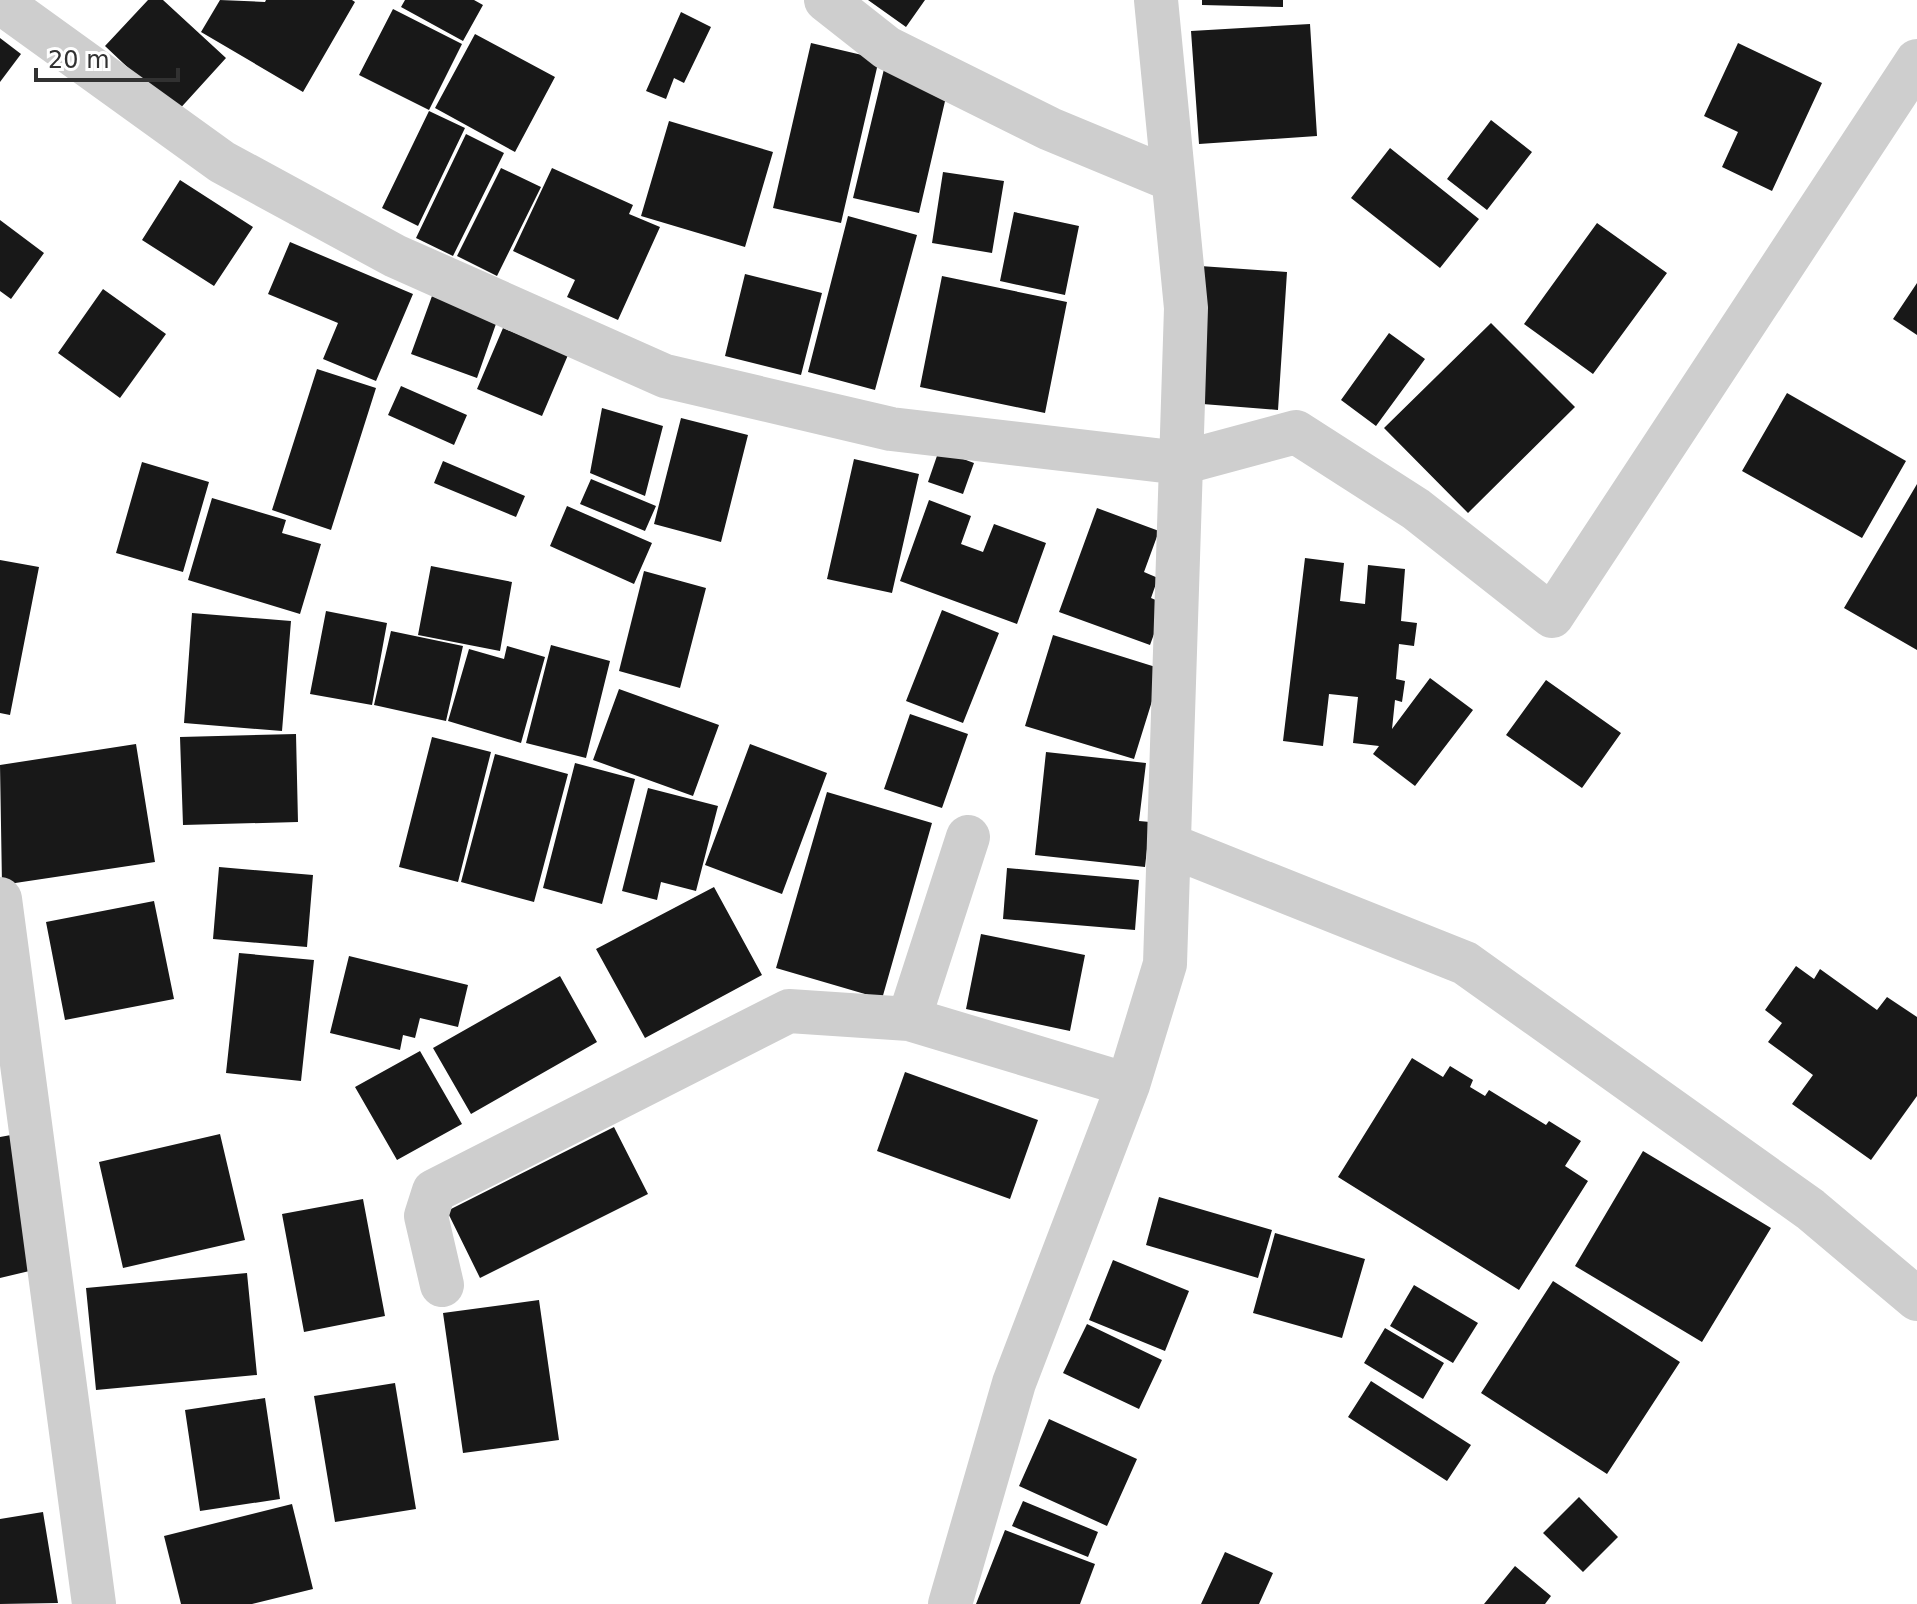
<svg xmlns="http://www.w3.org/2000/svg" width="1917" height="1604" viewBox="0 0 1917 1604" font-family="'DejaVu Sans',sans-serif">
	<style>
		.building { fill: #181818 }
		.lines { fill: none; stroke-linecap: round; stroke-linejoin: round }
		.minor { stroke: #cecece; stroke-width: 44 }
	</style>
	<rect width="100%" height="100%" fill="#fff"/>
	<path class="building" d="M 148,0 L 163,0 L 226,58 L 176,113 L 105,46 Z
		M 220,0 L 265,2 L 266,0 L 352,0 L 355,2 L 303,92 L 201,32 Z
		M 405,0 L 474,0 L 483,5 L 463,41 L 401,7 Z
		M 868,0 L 925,0 L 906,27 Z
		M 1202,0 L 1283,0 L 1283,7 L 1202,5 Z
		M 393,9 L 462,44 L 429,110 L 359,75 Z
		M 681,12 L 711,27 L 684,83 L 674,78 L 666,99 L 646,91 Z
		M 1310,24 L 1317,136 L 1199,144 L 1191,31 Z
		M 475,34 L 555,77 L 515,152 L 435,108 Z
		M 0,38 L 21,54 L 0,82 Z
		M 811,43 L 879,59 L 841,223 L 773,208 Z
		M 1738,43 L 1822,83 L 1772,191 L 1722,167 L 1738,132 L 1704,116 Z
		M 884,69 L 949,84 L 919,213 L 853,198 Z
		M 429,111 L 465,128 L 418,226 L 382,208 Z
		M 1491,120 L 1532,152 L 1487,210 L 1447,179 Z
		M 669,121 L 773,152 L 745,247 L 641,216 Z
		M 466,134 L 504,153 L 453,256 L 416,238 Z
		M 1390,148 L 1479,219 L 1440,268 L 1351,198 Z
		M 501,168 L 541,187 L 497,276 L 457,256 Z
		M 552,168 L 633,205 L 629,214 L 660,227 L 618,320 L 567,297 L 575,280 L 513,251 Z
		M 943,172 L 1004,181 L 992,253 L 932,243 Z
		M 180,180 L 253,227 L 214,286 L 142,240 Z
		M 1014,212 L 1079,226 L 1065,295 L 1000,281 Z
		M 848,216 L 917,235 L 875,390 L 808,372 Z
		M 0,220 L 44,253 L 11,299 L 0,291 Z
		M 1597,223 L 1667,273 L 1593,374 L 1524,324 Z
		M 290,242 L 413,294 L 376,381 L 323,359 L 338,323 L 268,294 Z
		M 1200,266 L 1287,272 L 1278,410 L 1190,403 Z
		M 745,274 L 822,293 L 801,375 L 725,356 Z
		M 942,276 L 1067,302 L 1045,413 L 920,387 Z
		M 1917,283 L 1917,335 L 1893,319 Z
		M 103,289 L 166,334 L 120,398 L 58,353 Z
		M 432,296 L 497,321 L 477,378 L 411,354 Z
		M 1491,323 L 1575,407 L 1468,513 L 1384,428 Z
		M 503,328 L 568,355 L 542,416 L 477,389 Z
		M 1389,333 L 1425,359 L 1376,426 L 1341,400 Z
		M 317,369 L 376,388 L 331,530 L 272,510 Z
		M 401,386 L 467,415 L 454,445 L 388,415 Z
		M 1787,393 L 1906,461 L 1862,538 L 1742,471 Z
		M 602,408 L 663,426 L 645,496 L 590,473 Z
		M 681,418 L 748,435 L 721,542 L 654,524 Z
		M 939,450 L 974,463 L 963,494 L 928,482 Z
		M 854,459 L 919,474 L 892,593 L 827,579 Z
		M 443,461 L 525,496 L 516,517 L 434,483 Z
		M 142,462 L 209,482 L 183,572 L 116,553 Z
		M 591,479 L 656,506 L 645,531 L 580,504 Z
		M 1917,484 L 1917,650 L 1844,608 Z
		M 212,498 L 286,520 L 282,533 L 321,544 L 300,614 L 188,580 Z
		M 929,500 L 971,516 L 961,544 L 983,552 L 994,524 L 1046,543 L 1017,624 L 900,581 Z
		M 567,506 L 652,543 L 634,584 L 550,546 Z
		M 1097,508 L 1159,531 L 1144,572 L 1158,578 L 1151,598 L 1165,604 L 1150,645 L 1059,612 Z
		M 1305,558 L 1344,563 L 1340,601 L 1365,604 L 1368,565 L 1405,569 L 1401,621 L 1417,623 L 1414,646 L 1399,644 L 1396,679 L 1405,681 L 1402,702 L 1395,700 L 1392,729 L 1430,678 L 1473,710 L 1415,786 L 1373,754 L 1379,746 L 1353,743 L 1358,697 L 1329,694 L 1323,746 L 1283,741 Z
		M 0,560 L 39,567 L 10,715 L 0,713 Z
		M 431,566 L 512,582 L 500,651 L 418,635 Z
		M 644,571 L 706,588 L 680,688 L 619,671 Z
		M 942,610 L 999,633 L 963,723 L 906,701 Z
		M 326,611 L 387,623 L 372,705 L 310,694 Z
		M 192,613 L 291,621 L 282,731 L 184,723 Z
		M 391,631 L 463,646 L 446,721 L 374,705 Z
		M 1053,635 L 1162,669 L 1134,759 L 1025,726 Z
		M 551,645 L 610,661 L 586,758 L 526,743 Z
		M 507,646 L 545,657 L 521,743 L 448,721 L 469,649 L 504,659 Z
		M 1546,680 L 1621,733 L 1582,788 L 1506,735 Z
		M 619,689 L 719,725 L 693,796 L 593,760 Z
		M 910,714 L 968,734 L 942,808 L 884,789 Z
		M 296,734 L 298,822 L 183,825 L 180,737 Z
		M 432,737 L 491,752 L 458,882 L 399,867 Z
		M 136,744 L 155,862 L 2,885 L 0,765 Z
		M 750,744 L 827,773 L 782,894 L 705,865 Z
		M 1046,752 L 1146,763 L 1139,821 L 1150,822 L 1145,867 L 1035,855 Z
		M 495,754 L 568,774 L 534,902 L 461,882 Z
		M 575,763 L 635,779 L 602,904 L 543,888 Z
		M 648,788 L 718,806 L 696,891 L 661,882 L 657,900 L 622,891 Z
		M 827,792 L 932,823 L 882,999 L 776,968 Z
		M 219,867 L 313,875 L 307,947 L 213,939 Z
		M 1007,868 L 1139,880 L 1135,930 L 1003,919 Z
		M 714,887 L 762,975 L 645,1038 L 596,949 Z
		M 154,901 L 174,999 L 65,1020 L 46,922 Z
		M 981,934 L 1085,955 L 1070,1031 L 966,1009 Z
		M 239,953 L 314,960 L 301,1081 L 226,1073 Z
		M 349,956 L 468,985 L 458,1027 L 420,1018 L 415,1038 L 403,1035 L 400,1050 L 330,1033 Z
		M 1796,966 L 1814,979 L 1820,969 L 1877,1010 L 1887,997 L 1917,1017 L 1917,1096 L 1871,1160 L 1792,1104 L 1813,1075 L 1768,1042 L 1782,1023 L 1765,1010 Z
		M 560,976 L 597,1042 L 471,1114 L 433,1048 Z
		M 420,1051 L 462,1124 L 397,1160 L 355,1087 Z
		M 1412,1058 L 1443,1077 L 1450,1066 L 1473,1080 L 1470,1087 L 1485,1096 L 1489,1090 L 1546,1125 L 1549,1121 L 1581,1141 L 1565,1166 L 1588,1181 L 1519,1290 L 1338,1177 Z
		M 905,1072 L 1038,1120 L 1010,1199 L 877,1151 Z
		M 614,1127 L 648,1194 L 480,1278 L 447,1211 Z
		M 220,1134 L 245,1240 L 123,1268 L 99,1162 Z
		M 11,1135 L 42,1268 L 0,1278 L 0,1137 Z
		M 1643,1151 L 1771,1228 L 1702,1342 L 1575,1266 Z
		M 1159,1197 L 1272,1230 L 1258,1278 L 1146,1245 Z
		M 363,1199 L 385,1316 L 304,1332 L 282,1214 Z
		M 1275,1233 L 1365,1259 L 1342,1338 L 1253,1313 Z
		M 1113,1260 L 1189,1291 L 1165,1351 L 1089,1320 Z
		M 247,1273 L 257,1375 L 96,1390 L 86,1288 Z
		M 1553,1281 L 1680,1362 L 1607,1474 L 1481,1393 Z
		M 1414,1285 L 1478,1323 L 1453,1363 L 1390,1326 Z
		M 539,1300 L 559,1440 L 463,1453 L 443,1313 Z
		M 1087,1324 L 1162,1360 L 1139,1409 L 1063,1373 Z
		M 1385,1328 L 1444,1363 L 1423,1399 L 1364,1363 Z
		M 1371,1381 L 1471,1445 L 1447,1481 L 1348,1417 Z
		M 395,1383 L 416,1509 L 335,1522 L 314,1396 Z
		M 265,1398 L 280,1499 L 200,1511 L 185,1410 Z
		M 1049,1419 L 1137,1459 L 1107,1526 L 1019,1486 Z
		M 1579,1497 L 1618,1537 L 1583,1572 L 1543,1533 Z
		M 1023,1501 L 1098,1532 L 1088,1557 L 1012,1526 Z
		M 292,1504 L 313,1589 L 252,1604 L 181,1604 L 164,1536 Z
		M 43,1512 L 58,1603 L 0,1604 L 0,1519 Z
		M 1005,1530 L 1095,1564 L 1080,1604 L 976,1604 Z
		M 1225,1552 L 1273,1573 L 1259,1604 L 1201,1604 Z
		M 1515,1566 L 1551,1596 L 1545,1604 L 1484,1604 Z"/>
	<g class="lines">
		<path class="minor" d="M 826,0 L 887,48 L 1050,129 L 1173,180
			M 0,2 L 222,162 L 395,256 L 665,376 L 891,429 L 1181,463 L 1296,432 L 1416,509 L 1552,616 L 1917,61
			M 1169,845 L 1465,963 L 1810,1209 L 1917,1299
			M 0,899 L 94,1604
			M 909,1019 L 968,837
			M 442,1285 L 426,1216 L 434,1191 L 789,1011 L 909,1019 L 1128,1085
			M 950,1604 L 1014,1383 L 1128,1085 L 1165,964 L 1186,308 L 1156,0"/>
	</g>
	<path d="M36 68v12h142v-12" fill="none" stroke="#313131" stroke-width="4"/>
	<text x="48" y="68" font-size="24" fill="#313131" stroke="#ffffff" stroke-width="6" paint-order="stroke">20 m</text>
</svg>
